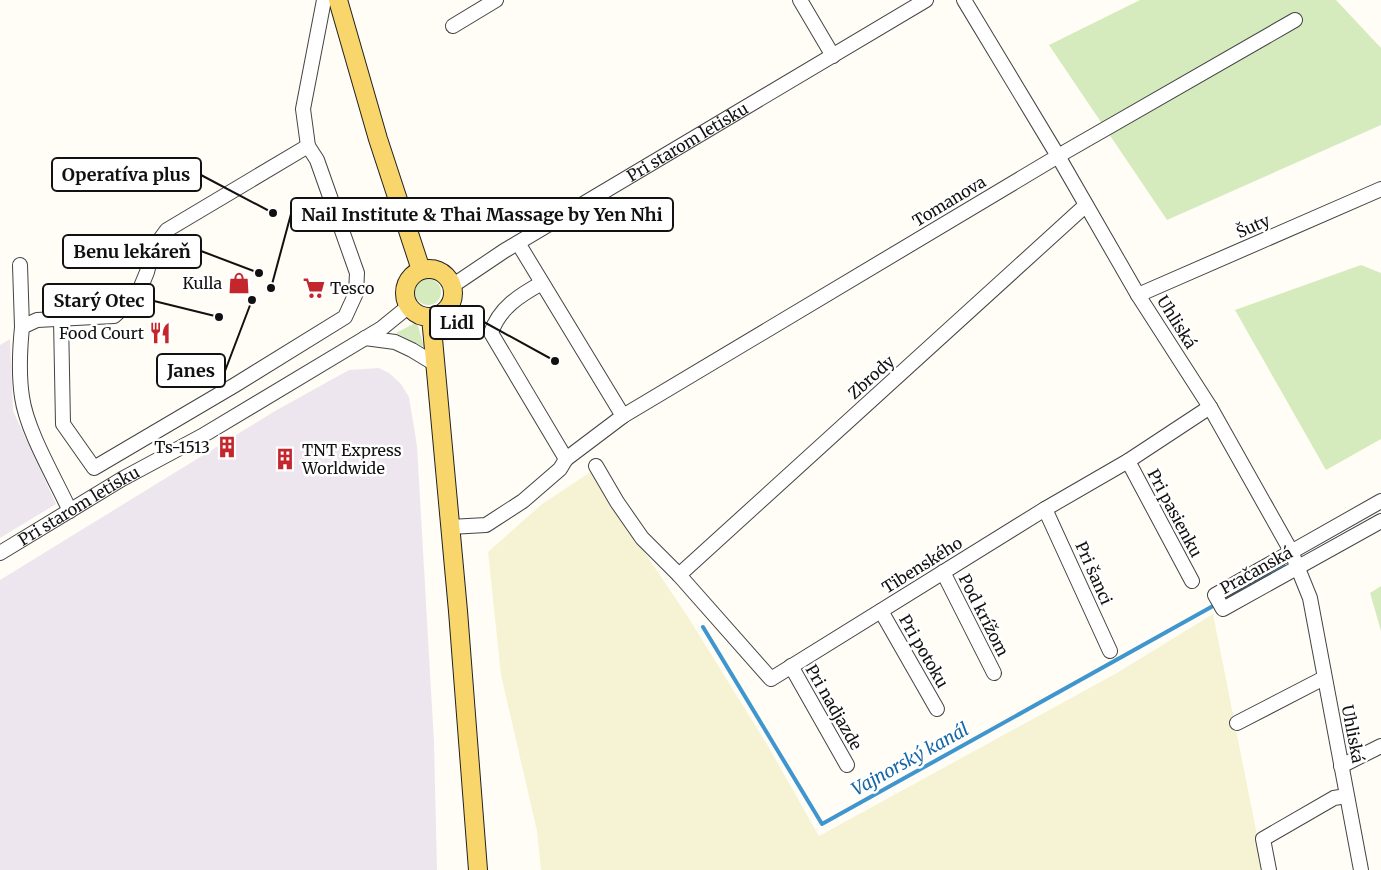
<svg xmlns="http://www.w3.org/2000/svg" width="1381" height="870" viewBox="0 0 1381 870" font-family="Merriweather,serif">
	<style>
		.industrial { fill: #eee6ef }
		.farmland { fill: #f6f3d4 }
		.green { fill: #d5ebbd }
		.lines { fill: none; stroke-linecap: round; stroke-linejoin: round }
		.stream { stroke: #3f96cf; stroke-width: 4 }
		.minor-casing { stroke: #444; stroke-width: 16 }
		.major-casing { stroke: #222; stroke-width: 20 }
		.minor { stroke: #fff; stroke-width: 14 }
		.major { stroke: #f9d66b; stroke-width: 18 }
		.labels { text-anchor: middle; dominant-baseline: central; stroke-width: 5; stroke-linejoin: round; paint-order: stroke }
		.street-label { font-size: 16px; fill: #111; stroke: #fff }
		.poi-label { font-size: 16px; fill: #111; stroke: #fff; text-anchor: end }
		.water-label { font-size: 18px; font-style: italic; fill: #1768a6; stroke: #fff }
		.leader { fill: none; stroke: #111; stroke-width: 2 }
		.callout-dot { fill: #111; stroke: #fff; stroke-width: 2 }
		.callout { fill: #fff; stroke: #111; stroke-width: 2 }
		.callout-label { font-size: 18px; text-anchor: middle; font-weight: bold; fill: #111 }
	</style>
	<rect width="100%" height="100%" fill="#fffdf5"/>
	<path class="industrial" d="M 10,339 L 13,411 L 56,504 L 0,538 L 0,345 Z
		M 379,368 L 389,373 L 401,384 L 409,397 L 417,446 L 434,742 L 437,870 L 0,870 L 0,580 L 275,411 L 349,370 Z"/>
	<path class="farmland" d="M 592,471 L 614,507 L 688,617 L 768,746 L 819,836 L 1115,674 L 1213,614 L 1264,870 L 541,870 L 537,831 L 501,675 L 488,552 L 542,504 Z"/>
	<path class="green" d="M 1140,0 L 1336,0 L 1381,48 L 1381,125 L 1167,220 L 1049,45 Z
		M 1361,265 L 1381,273 L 1381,439 L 1326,470 L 1235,310 Z
		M415 292a13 13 0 1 1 26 0a13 13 0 1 1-26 0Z
		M 417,322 L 424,347 L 396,333 Z
		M 1381,586 L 1381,631 L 1370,593 Z"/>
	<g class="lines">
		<path class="stream" d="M 1225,599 L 1284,566
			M 703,627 L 822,824 L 1213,606"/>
		<g class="minor-casing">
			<g id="minor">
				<path d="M 800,0 L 833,56"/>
				<path d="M 964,0 L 1058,156 L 1138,295 L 1210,407 L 1291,551 L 1310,598 L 1361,870"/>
				<path d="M 453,26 L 496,0"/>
				<path d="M 518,243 L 623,416"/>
				<path d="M 20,265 L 22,327"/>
				<path id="s1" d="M 452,286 L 504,251 L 926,0"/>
				<path d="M 1138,295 L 1381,189"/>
				<path d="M 61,319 L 63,424 L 94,468 L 235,385 L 345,317 L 356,293 L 357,273 L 317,160 L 308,146 L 303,109 L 324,0"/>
				<path d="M 365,338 L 395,342 L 412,350 L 435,364"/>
				<path d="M 566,459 L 623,416 L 1065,152 L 1295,20"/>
				<path d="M 1128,461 L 1192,581"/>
				<path d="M 596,466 L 617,502 L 642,538 L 679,575 L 771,679 L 1045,509 L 1128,461 L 1210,407"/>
				<path d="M 1381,501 L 1215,595 L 1223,609 L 1381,521"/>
				<path d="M 1045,509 L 1110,651"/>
				<path d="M 70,511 C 55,478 27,432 22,397 C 19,377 20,347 22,327 L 37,320 L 114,316 L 138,294 L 147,272 L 153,249 L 167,230 L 308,146"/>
				<path d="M 450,527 L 486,525 L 523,501 L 560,469 L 566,459 L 491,333 C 499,308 520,295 542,283"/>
				<path id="s2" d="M 0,553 L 122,479 L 202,436 L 382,328 L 409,306"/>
				<path d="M 943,572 L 994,673"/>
				<path d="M 679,575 L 1086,205"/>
				<path d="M 881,611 L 937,709"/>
				<path d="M 791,666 L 847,765"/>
				<path d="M 1237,723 L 1324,678"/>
				<path d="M 1341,766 L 1381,746"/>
				<path d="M 1269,870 L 1263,839 L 1334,798 L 1346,796"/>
			</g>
		</g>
		<g class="major-casing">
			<path id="major" d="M 338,0 L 378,139 L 421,270
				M405 293a24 24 0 1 1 48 0a24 24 0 1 1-48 0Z
				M 431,317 L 458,611 L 478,870"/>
		</g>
		<use href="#minor" class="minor"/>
		<use href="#major" class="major"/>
	</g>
	<defs>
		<g id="shop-bare" transform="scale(1.725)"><path d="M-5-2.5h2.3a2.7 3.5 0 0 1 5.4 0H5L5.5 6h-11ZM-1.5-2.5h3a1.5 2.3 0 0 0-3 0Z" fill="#c4262e" stroke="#fff" stroke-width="2.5" paint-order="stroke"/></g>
		<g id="supermarket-bare" transform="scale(1.725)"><path d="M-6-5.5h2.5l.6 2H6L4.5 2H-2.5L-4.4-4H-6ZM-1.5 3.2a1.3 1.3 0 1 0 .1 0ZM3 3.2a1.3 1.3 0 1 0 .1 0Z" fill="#c4262e" stroke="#fff" stroke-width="2.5" paint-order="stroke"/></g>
		<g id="restaurant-bare" transform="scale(1.725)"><path d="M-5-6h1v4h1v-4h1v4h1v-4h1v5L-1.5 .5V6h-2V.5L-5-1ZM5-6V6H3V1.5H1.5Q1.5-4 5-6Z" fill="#c4262e" stroke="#fff" stroke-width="2.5" paint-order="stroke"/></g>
		<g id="building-bare" transform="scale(1.725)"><path d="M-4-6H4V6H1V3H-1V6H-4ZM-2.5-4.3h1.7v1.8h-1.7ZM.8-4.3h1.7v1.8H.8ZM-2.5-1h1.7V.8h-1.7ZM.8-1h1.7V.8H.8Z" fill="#c4262e" stroke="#fff" stroke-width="2.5" paint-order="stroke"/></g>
	</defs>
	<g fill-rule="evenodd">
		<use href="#shop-bare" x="239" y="283"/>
		<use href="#supermarket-bare" x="314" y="288"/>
		<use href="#restaurant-bare" x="160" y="333"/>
		<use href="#building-bare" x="227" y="447"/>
		<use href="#building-bare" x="285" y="459"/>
	</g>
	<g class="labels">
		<g class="street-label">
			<text stroke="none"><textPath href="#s1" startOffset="276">Pri starom letisku</textPath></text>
			<text transform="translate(949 201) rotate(-31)">Tomanova</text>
			<text transform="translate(1253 226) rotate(-24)">Šuty</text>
			<text transform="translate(1177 322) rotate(58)">Uhliská</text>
			<text transform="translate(871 377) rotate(-42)">Zbrody</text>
			<text stroke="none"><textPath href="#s2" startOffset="92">Pri starom letisku</textPath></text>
			<text transform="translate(1175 513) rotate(62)">Pri pasienku</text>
			<text transform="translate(922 565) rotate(-32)">Tibenského</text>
			<text transform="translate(1256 570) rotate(-29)">Pračanská</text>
			<text transform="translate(1094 573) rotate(66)">Pri šanci</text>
			<text transform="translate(984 615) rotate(63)">Pod krížom</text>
			<text transform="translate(924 651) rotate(60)">Pri potoku</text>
			<text transform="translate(834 707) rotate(60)">Pri nadjazde</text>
			<text transform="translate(1353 734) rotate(79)">Uhliská</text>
		</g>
		<g class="poi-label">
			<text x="222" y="283">Kulla</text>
			<text x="330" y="288" text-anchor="start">Tesco</text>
			<text x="144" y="333">Food Court</text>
			<text x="210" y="447">Ts-1513</text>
			<text x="302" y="450" text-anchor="start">TNT Express<tspan x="302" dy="18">Worldwide</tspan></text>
		</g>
		<g class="water-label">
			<text transform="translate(910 759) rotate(-29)">Vajnorský kanál</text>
		</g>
	</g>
	<path class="leader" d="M273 213L201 175M271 288L291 214M259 273L201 251M219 317L154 301M555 361L484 322M252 300L225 371"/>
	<g class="callout-dot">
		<circle cx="273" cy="213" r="5"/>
		<circle cx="271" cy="288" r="5"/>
		<circle cx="259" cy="273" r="5"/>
		<circle cx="219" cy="317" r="5"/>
		<circle cx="555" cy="361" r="5"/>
		<circle cx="252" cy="300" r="5"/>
	</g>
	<g class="callout">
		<rect x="52" y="158" width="149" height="33" rx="5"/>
		<rect x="291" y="198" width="382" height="33" rx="5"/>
		<rect x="63" y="235" width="138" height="33" rx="5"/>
		<rect x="43" y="284" width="111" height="33" rx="5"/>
		<rect x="430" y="306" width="54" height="33" rx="5"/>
		<rect x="157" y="354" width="68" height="33" rx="5"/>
	</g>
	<g class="callout-label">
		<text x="126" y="181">Operatíva plus</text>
		<text x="482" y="221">Nail Institute &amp; Thai Massage by Yen Nhi</text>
		<text x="132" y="258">Benu lekáreň</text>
		<text x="99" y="307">Starý Otec</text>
		<text x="457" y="329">Lidl</text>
		<text x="191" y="377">Janes</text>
	</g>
</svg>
